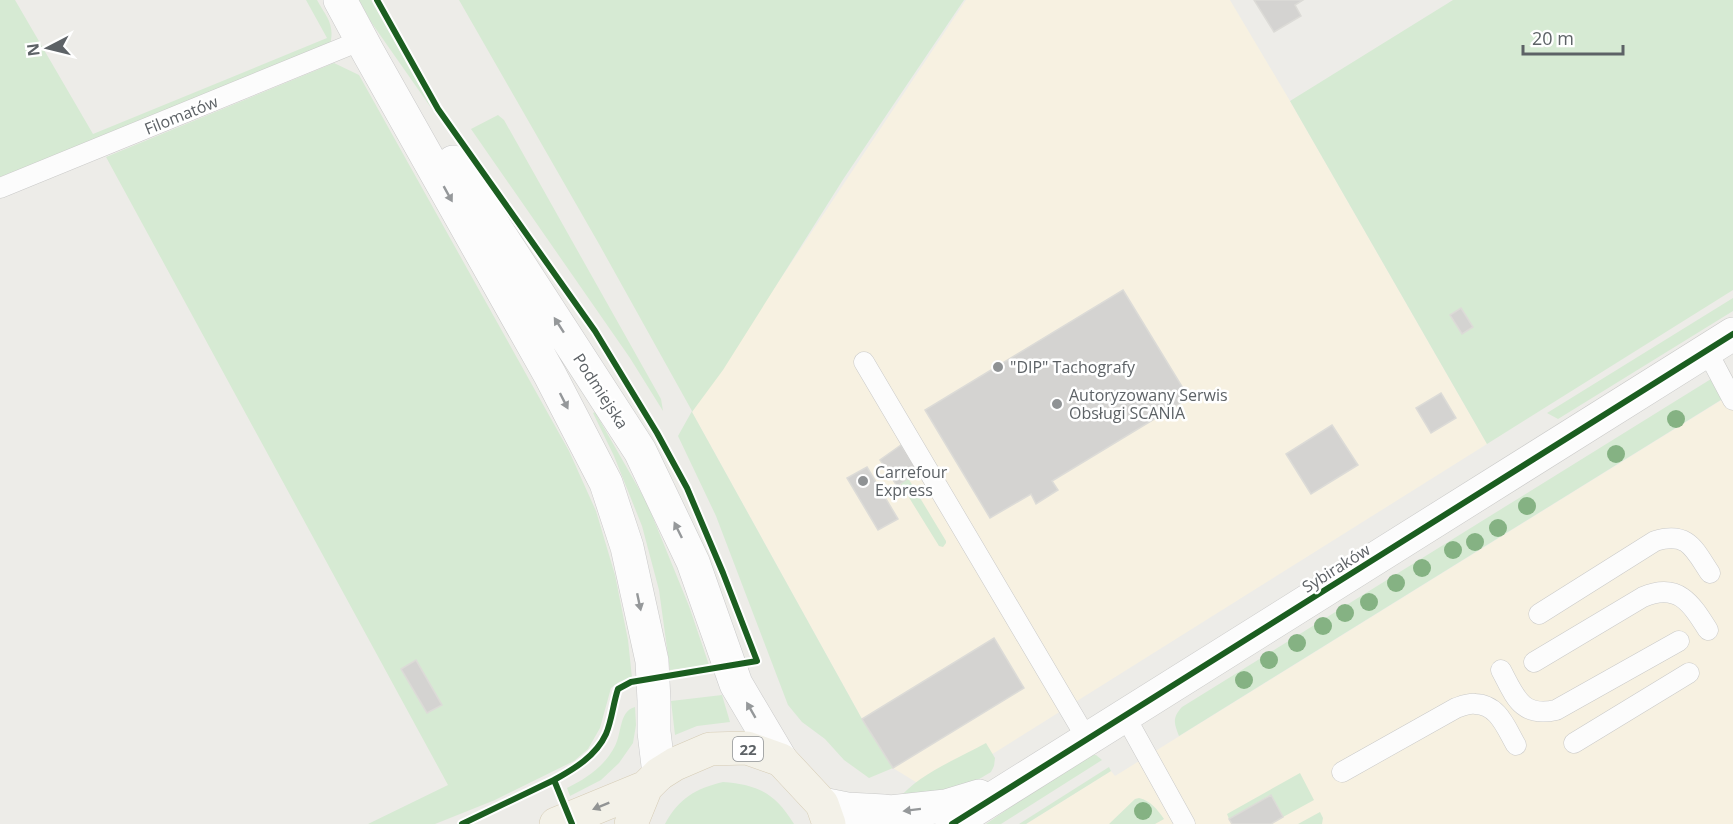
<svg xmlns="http://www.w3.org/2000/svg" width="1733" height="824" viewBox="0 0 1733 824" font-family="'Open Sans',sans-serif">
	<style>
		.commercial { fill: #f7f1e1 }
		.green { fill: #d6ead3 }
		.building { fill: #d4d3d1; stroke: #dcdbd7; stroke-width: 1.5 }
		.lines { fill: none; stroke-linecap: round; stroke-linejoin: round }
		.service-casing { stroke: #c9c9c8; stroke-width: 21 }
		.tertiary-casing { stroke: #c9c9c8; stroke-width: 34 }
		.secondary-casing { stroke: #cacaca; stroke-width: 34 }
		.primary-casing { stroke: #d6ccb5; stroke-width: 34 }
		.service { stroke: #fcfcfc; stroke-width: 20 }
		.tertiary { stroke: #fcfcfc; stroke-width: 33 }
		.secondary { stroke: #fcfcfc; stroke-width: 33 }
		.primary { stroke: #f3f1e8; stroke-width: 33 }
		.cycleway-casing { stroke: #fff; stroke-width: 10 }
		.cycleway { stroke: #1b5e20; stroke-width: 6 }
		.tree { fill: #85b283 }
		.oneway { fill: #95989a }
		.oneway2 { fill: #929494 }
		.poi-dot { fill: #8f9294; stroke: #fff; stroke-width: 2 }
		.labels { text-anchor: middle; dominant-baseline: central; stroke-width: 5; stroke-linejoin: round; paint-order: stroke }
		.shield { fill: #fff; stroke: #8e9194; stroke-width: 1.5 }
		.shield-label { font-size: 15px; font-weight: bold; fill: #5d6266 }
		.street-label { font-size: 16px; fill: #5d6266; stroke: #fff }
		.poi-label { font-size: 16px; fill: #5d6266; stroke: #fff; text-anchor: start }
	</style>
	<rect width="100%" height="100%" fill="#edece8"/>
	<path class="commercial" d="M 966,0 L 1230,0 L 1290,101 L 1487,444 L 932,792 L 893,768 L 862,719 L 692,412 Z
		M 1733,393 L 1733,824 L 1026,824 L 1111,771 L 1115,776 Z"/>
	<path class="green" d="M 0,0 L 15,0 L 93,134 L 327,38 L 306,0 L 317,0 C 327,18 335,24 330,45 L 96,140 L 0,177 Z
		M 359,0 L 371,0 L 434,112 L 371,22 Z
		M 459,0 L 964,0 L 844,178 L 723,370 L 692,412 L 862,719 L 893,768 L 869,778 L 844,760 L 825,739 L 802,722 L 788,705 L 716,516 L 678,436 L 692,411 L 599,244 Z
		M 1453,0 L 1733,0 L 1733,290 L 1487,444 L 1290,101 Z
		M 334,63 L 359,75 L 569,451 L 596,511 L 615,575 L 628,640 L 632,678 L 619,682 L 611,688 L 600,728 L 588,749 L 574,761 L 495,800 L 435,824 L 368,824 L 448,785 L 106,157 Z
		M 498,115 L 504,120 L 661,399 L 663,411 L 630,358 L 471,129 Z
		M 1733,298 L 1733,311 L 1558,419 L 1547,413 Z
		M 1711,379 L 1724,398 L 1179,736 C 1174,723 1172,718 1182,707 Z
		M 595,412 L 647,503 L 689,606 L 709,665 L 670,670 L 659,590 L 642,526 L 614,456 L 593,413 Z
		M 908,478 L 946,541 L 946,543 L 943,547 L 939,546 L 900,483 Z
		M 722,695 L 730,722 L 697,726 L 675,735 L 671,701 Z
		M 635,707 L 636,725 L 633,743 L 619,763 L 601,780 L 570,796 L 567,788 C 587,778 604,767 615,746 C 622,733 619,711 635,707 Z
		M 986,743 L 995,758 L 994,766 L 991,772 L 959,791 L 899,799 C 915,776 961,757 986,743 Z
		M 1091,755 L 1096,755 L 1102,760 L 1001,824 L 986,824 L 1085,756 Z
		M 1109,767 L 1111,771 L 1026,824 L 1019,824 Z
		M 1300,773 L 1314,800 L 1283,817 L 1270,795 L 1229,819 L 1227,814 Z
		M 723,782 C 759,785 775,793 794,824 L 665,824 C 679,798 695,789 723,782 Z
		M 1139,798 C 1151,801 1157,809 1164,819 L 1155,824 L 1109,824 L 1135,799 Z
		M 1320,812 L 1323,818 L 1322,824 L 1298,824 Z"/>
	<path class="building" d="M 1254,0 L 1303,0 L 1295,5 L 1301,16 L 1274,32 Z
		M 1123,290 L 1189,398 L 1052,481 L 1058,490 L 1036,504 L 1031,494 L 990,518 L 925,410 Z
		M 1461,308 L 1473,327 L 1462,334 L 1450,315 Z
		M 1441,393 L 1456,418 L 1431,433 L 1416,408 Z
		M 1332,425 L 1358,465 L 1311,494 L 1286,454 Z
		M 901,445 L 918,471 L 897,486 L 880,460 Z
		M 867,467 L 898,519 L 878,530 L 847,478 Z
		M 994,638 L 1024,688 L 893,768 L 862,719 Z
		M 416,660 L 442,705 L 427,713 L 401,669 Z
		M 1271,795 L 1283,817 L 1271,824 L 1232,824 L 1229,819 Z"/>
	<g class="lines">
		<g class="service-casing">
			<path id="service" d="M 0,188 L 362,40
				M 1707,351 L 1733,400
				M 864,362 L 1087,739
				M 1539,614 L 1655,541 C 1688,531 1694,549 1710,573
				M 1534,662 L 1643,597 C 1678,582 1691,603 1708,630
				M 1501,670 C 1515,696 1521,718 1556,710 L 1679,641
				M 1125,716 L 1185,824
				M 1574,743 L 1689,673
				M 1342,772 L 1456,708 C 1462,706 1469,703 1475,704 C 1498,704 1506,728 1516,745"/>
		</g>
		<g class="tertiary-casing">
			<path id="tertiary" d="M 822,804 L 847,809 L 884,811 L 890,812 L 946,806 L 979,796
				M 952,824 L 1733,334"/>
		</g>
		<g class="secondary-casing">
			<path id="secondary" d="M 340,0 L 368,52 L 550,375 L 606,483 L 627,547 L 652,661 L 654,701 L 654,732 L 659,774
				M 453,162 L 640,451 L 693,562 L 736,684 L 781,760"/>
		</g>
		<g class="primary-casing">
			<path id="primary" d="M 556,824 L 646,787 L 659,774 L 675,764 L 710,749 L 747,748 L 781,760 L 822,804 L 829,824
				M 631,824 L 646,787"/>
		</g>
		<use href="#service" class="service"/>
		<use href="#tertiary" class="tertiary"/>
		<use href="#secondary" class="secondary"/>
		<use href="#primary" class="primary"/>
		<g class="cycleway-casing">
			<path id="cycleway" d="M 377,0 L 438,109 L 595,331 L 657,433 L 687,488 L 723,573 L 757,661 L 631,682 L 618,689 C 613,704 612,720 606,734 C 596,756 574,769 554,780 L 572,824
				M 462,824 L 554,780
				M 952,824 L 1733,334"/>
		</g>
		<use href="#cycleway" class="cycleway"/>
	</g>
	<g class="tree">
		<circle cx="1676" cy="419" r="9"/>
		<circle cx="1616" cy="454" r="9"/>
		<circle cx="1527" cy="506" r="9"/>
		<circle cx="1498" cy="528" r="9"/>
		<circle cx="1475" cy="542" r="9"/>
		<circle cx="1453" cy="550" r="9"/>
		<circle cx="1422" cy="568" r="9"/>
		<circle cx="1396" cy="583" r="9"/>
		<circle cx="1369" cy="602" r="9"/>
		<circle cx="1345" cy="613" r="9"/>
		<circle cx="1323" cy="626" r="9"/>
		<circle cx="1297" cy="643" r="9"/>
		<circle cx="1269" cy="660" r="9"/>
		<circle cx="1244" cy="680" r="9"/>
		<circle cx="1143" cy="811" r="9"/>
	</g>
	<defs><path id="oneway-solid" d="M-6-.8H1V-3.2L6.5 0L1 3.2V.8H-6Z" transform="scale(1.5)"/></defs>
	<g class="oneway">
		<use href="#oneway-solid" transform="translate(448 194) rotate(61)"/>
		<use href="#oneway-solid" transform="translate(559 325) rotate(-123)"/>
		<use href="#oneway-solid" transform="translate(564 401) rotate(63)"/>
		<use href="#oneway-solid" transform="translate(678 530) rotate(-116)"/>
		<use href="#oneway-solid" transform="translate(639 602) rotate(78)"/>
		<use href="#oneway-solid" transform="translate(751 710) rotate(-120)"/>
		<use href="#oneway-solid" transform="translate(912 810) rotate(173)"/>
	</g>
	<use class="oneway2" href="#oneway-solid" transform="translate(601 806) rotate(158)"/>
	<g class="poi-dot">
		<circle cx="998" cy="367" r="6"/>
		<circle cx="1057" cy="404" r="6"/>
		<circle cx="863" cy="481" r="6"/>
	</g>
	<g class="labels">
		<rect class="shield" x="733" y="737" width="30" height="24" rx="4.5"/>
		<g class="shield-label">
			<text x="748" y="749">22</text>
		</g>
		<g class="street-label">
			<text transform="translate(181 115) rotate(-22)">Filomatów</text>
			<text transform="translate(601 391) rotate(57)">Podmiejska</text>
			<text transform="translate(1336 568) rotate(-32)">Sybiraków</text>
		</g>
		<g class="poi-label">
			<text x="1010" y="367">"DIP" Tachografy</text>
			<text x="1069" y="395">Autoryzowany Serwis<tspan x="1069" dy="18">Obsługi SCANIA</tspan></text>
			<text x="875" y="472">Carrefour<tspan x="875" dy="18">Express</tspan></text>
		</g>
	</g>
	<g transform="translate(48 48) rotate(263)" stroke="#ffffff" stroke-width="4.5" paint-order="stroke">
	<path d="M0-4.5L10 22L0 15L-10 22Z" fill="#5d6266"/>
	<text y="-9" font-size="16" font-weight="bold" text-anchor="middle" fill="#5d6266">N</text>
	</g>
	<path d="M1523 45v9h100v-9" fill="none" stroke="#5d6266" stroke-width="3"/>
	<text x="1532" y="45" font-size="18" fill="#5d6266" stroke="#ffffff" stroke-width="4.5" paint-order="stroke">20 m</text>
</svg>
